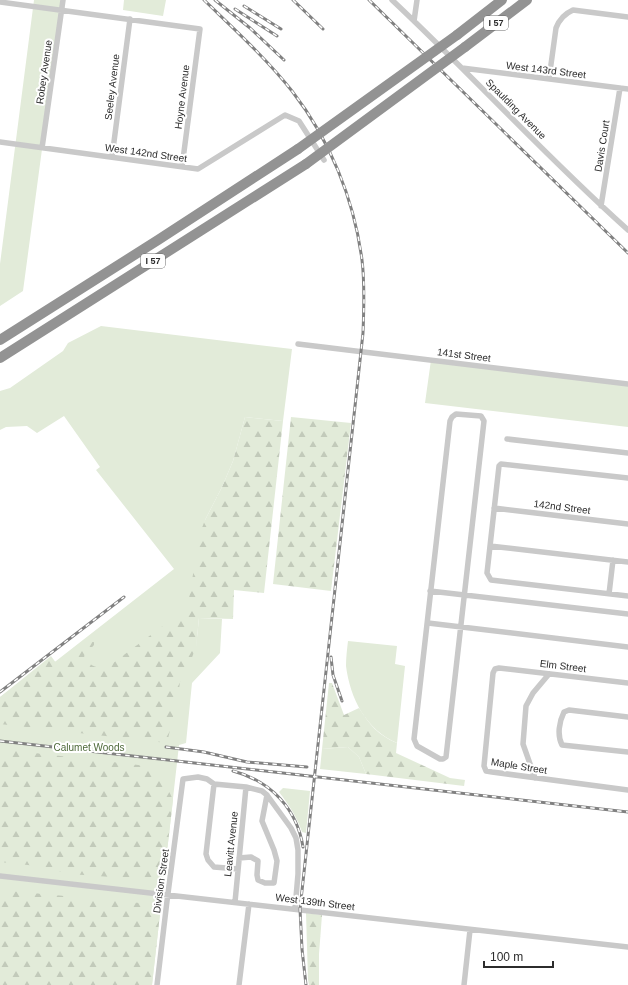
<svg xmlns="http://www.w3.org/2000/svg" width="628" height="985" viewBox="0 0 628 985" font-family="Arial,sans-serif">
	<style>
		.green { fill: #e2ebd9 }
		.forest { fill: url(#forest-firs) }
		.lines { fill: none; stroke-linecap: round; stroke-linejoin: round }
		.street { stroke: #c9c9c9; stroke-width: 5.5 }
		.highway { stroke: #939393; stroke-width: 10 }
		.rail-casing { stroke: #818181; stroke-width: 3 }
		.rail { stroke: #fff; stroke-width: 1.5; stroke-dasharray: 4.5; stroke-linecap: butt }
		.highway-bridge { stroke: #939393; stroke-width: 10 }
		.labels { text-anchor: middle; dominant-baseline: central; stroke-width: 4; stroke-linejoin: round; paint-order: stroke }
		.shield { fill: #fff; stroke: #6b6b6b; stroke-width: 1 }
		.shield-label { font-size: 9px; font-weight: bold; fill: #2c2c2c }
		.street-label { font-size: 10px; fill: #2c2c2c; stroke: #fff }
		.park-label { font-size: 10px; fill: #4d6939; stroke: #fff }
	</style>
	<defs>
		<pattern id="forest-firs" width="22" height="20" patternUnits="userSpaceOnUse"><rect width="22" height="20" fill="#e2ebd9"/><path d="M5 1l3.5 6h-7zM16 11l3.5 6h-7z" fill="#c2caba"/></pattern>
	</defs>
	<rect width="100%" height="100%" fill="#fff"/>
	<path class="green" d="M 34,0 L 62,0 L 23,291 L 0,306 L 0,264 Z
		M 124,0 L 166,0 L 163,16 L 123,10 Z
		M 101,326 L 292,349 L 283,421 L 245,417 L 233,461 L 222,487 L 205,520 L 196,647 L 199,618 L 222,619 L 220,653 L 192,683 L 186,743 L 179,745 L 152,985 L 0,985 L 0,697 L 56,661 L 174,569 L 96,470 L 100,467 L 64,416 L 37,433 L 27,426 L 6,427 L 0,430 L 0,391 L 10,388 L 63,351 L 68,343 Z
		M 431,360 L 628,384 L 628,427 L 425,403 Z
		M 348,641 L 397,646 L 395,664 L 405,666 L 397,743 C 366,730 350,698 346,666 C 346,658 347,649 348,641 Z
		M 348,747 L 359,757 L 366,774 L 320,769 L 322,749 Z
		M 283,788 L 310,791 L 306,833 L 302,832 C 297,817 289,805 279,792 Z"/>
	<path class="forest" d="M 245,417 L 283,421 L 264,593 L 234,590 L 233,619 L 199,618 L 196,647 L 191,660 L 180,682 L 178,696 L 167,743 L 0,724 L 0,697 L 51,656 L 59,667 L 90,642 L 94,642 L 94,645 L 84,656 C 87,663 95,669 103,667 C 106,667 110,664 113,663 L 183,611 L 188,604 L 200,533 L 205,520 L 222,487 L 233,461 Z
		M 291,417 L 351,423 L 331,591 L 273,584 Z
		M 329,683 L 332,683 L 344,715 L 359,708 C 370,725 378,735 397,743 L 396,753 L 450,778 L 465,780 L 464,786 L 366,774 L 359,757 L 348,747 L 322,749 Z
		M 0,749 L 147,766 C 160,777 167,785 173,800 L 163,886 L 125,878 L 70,874 L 37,866 L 0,862 Z
		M 0,890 L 151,904 L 156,908 L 160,914 L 152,985 L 0,985 Z
		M 306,913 L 322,915 L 319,954 L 319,985 L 309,985 L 308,980 Z"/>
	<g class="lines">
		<path class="street" d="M 392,0 C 472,75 546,157 628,230
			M 0,2 L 200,29 L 182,167
			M 414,21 L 417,0
			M 462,68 L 628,89
			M 549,79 L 556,28 C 559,20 564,14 573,10 L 628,17
			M 0,142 L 198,169 L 285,115 L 299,121 L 324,160
			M 42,148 L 63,0
			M 112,157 L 130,19
			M 601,206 L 620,88
			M 298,344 L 628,384
			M 456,414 L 481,416 L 484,421 L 446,757 L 443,759 L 440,759 L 417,746 L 414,739 L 450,421 L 452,417 Z
			M 507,439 L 628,453
			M 628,478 L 501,464 L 499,466 L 487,573 L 491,580 L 628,596
			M 494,508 L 628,524
			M 490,546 L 628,562
			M 430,591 L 628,614
			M 609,594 L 613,560
			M 428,623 L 628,647
			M 628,683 L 499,668 L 495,669 L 493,673 L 484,766 L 486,771 L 492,772 L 628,790
			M 628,717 L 569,710 L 564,712 C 559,722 557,735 562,745 L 628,752
			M 535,778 L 523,744 L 526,706 L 533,693 L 549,674
			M 214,784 L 206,854 L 208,860 L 214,867 L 238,869
			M 239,858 L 251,857 L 258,861 L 257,875 L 258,880 L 265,883 L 274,883 L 277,861 L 274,850 L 262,821 L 267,795
			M 0,876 L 628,947
			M 235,902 L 246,787
			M 157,985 L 167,901 L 183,779 L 198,777 L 207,779 L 214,784 L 246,787 L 262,791 L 267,795 L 291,828 L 296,838 L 298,850 L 298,874 L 295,909
			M 239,985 L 249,904
			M 464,985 L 470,930"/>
		<path class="highway" d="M 457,35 L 502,0
			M 465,47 L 527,0
			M 0,340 L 158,240 L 298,149
			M 0,358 L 306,164"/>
		<g class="rail-casing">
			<path id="rail" d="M 204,0 C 234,29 266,58 292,91 C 330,140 354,199 362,260 C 365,284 364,308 363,333 L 300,909 L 302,949 L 306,985
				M 215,0 L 250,28 L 284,60
				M 293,0 L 323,29
				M 369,0 L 628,253
				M 244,6 L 281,29
				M 235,9 L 277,36
				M 331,657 L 333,675 L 342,701
				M 0,692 L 124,597
				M 0,741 L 628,812
				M 166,747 L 204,752 L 247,762 L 307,767
				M 233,771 C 271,781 297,809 303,847"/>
		</g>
		<use href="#rail" class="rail"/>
		<path class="highway-bridge" d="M 298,149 L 457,35
			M 306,164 L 465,47"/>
	</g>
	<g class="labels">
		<g class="shield">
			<rect x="484" y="16" width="24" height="14" rx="3"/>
			<rect x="141" y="254" width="24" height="14" rx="3"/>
		</g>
		<g class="shield-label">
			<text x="496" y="23">I 57</text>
			<text x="153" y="261">I 57</text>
		</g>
		<g class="street-label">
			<text transform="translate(546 70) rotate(7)">West 143rd Street</text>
			<text transform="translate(44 72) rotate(-82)">Robey Avenue</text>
			<text transform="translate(112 87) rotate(-83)">Seeley Avenue</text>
			<text transform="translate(182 97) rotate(-83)">Hoyne Avenue</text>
			<text transform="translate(516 109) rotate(45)">Spaulding Avenue</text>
			<text transform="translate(602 146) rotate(-81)">Davis Court</text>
			<text transform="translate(146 153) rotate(8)">West 142nd Street</text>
			<text transform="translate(464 355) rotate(7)">141st Street</text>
			<text transform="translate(562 507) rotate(7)">142nd Street</text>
			<text transform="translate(563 666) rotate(7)">Elm Street</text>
			<text transform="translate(519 766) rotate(9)">Maple Street</text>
			<text transform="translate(231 844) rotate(-84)">Leavitt Avenue</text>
			<text transform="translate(161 881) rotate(-82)">Division Street</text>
			<text transform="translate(315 902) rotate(7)">West 139th Street</text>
		</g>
		<g class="park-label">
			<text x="89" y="747">Calumet Woods</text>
		</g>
	</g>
	<path d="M484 961v6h69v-6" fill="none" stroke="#2c2c2c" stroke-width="2"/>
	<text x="490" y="961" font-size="12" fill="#2c2c2c" stroke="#ffffff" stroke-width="3" paint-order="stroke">100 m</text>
</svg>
